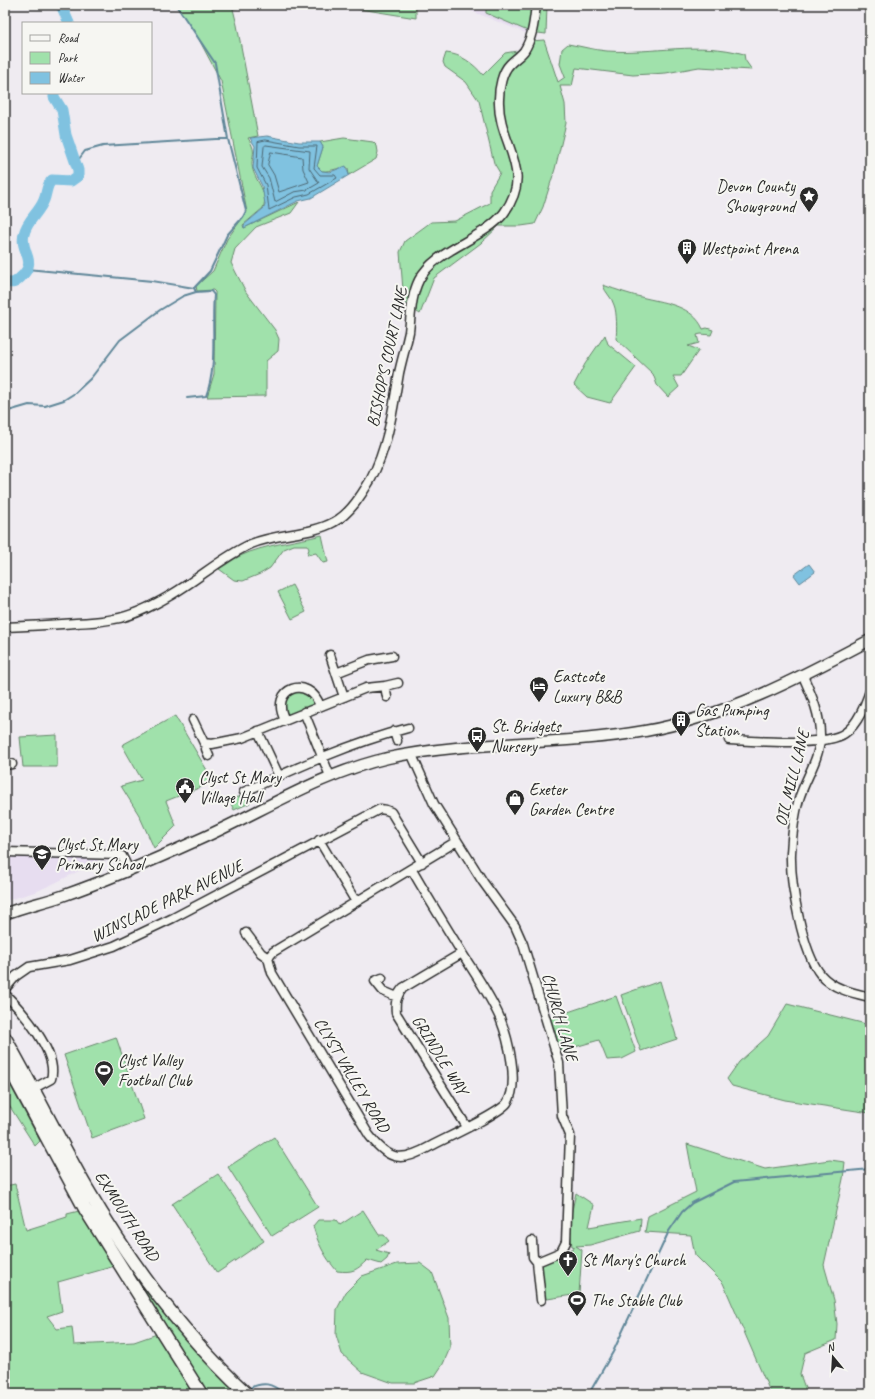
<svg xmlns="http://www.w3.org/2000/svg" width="875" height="1399" viewBox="0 0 875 1399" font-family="Caveat,sans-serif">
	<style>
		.built { fill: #e7ddf0 }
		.green { fill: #a0e1ab; stroke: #66866b }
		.water { fill: #80c2e0; stroke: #5e8698 }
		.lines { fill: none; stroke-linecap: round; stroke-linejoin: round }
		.shore { stroke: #4d6773; stroke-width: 1 }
		.stream { stroke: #5e8698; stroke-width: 2 }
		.river { stroke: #80c2e0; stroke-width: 11 }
		.minor-casing { stroke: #2b2b2b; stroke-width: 11 }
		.major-casing { stroke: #2b2b2b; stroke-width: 13 }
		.highway-casing { stroke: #2b2b2b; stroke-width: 15 }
		.minor { stroke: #f6f6f2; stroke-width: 8 }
		.major { stroke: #f6f6f2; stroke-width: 10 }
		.highway { stroke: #f6f6f2; stroke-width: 12 }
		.labels { text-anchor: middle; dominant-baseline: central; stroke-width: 4; stroke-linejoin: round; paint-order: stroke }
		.poi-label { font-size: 17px; fill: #2b2b2b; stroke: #f6f6f2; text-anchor: start }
		.street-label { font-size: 17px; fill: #2b2b2b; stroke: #f6f6f2 }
	</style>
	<rect width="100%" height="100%" fill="#efebf1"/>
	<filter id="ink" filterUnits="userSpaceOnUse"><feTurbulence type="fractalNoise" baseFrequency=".025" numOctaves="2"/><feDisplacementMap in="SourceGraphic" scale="8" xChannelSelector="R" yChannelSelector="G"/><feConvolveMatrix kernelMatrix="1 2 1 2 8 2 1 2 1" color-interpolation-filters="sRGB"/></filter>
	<g filter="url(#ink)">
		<path class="built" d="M 464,5 L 531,5 L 528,34 L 464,8 Z
			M 5,855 L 97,858 L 97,862 L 55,883 L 35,892 L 5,901 Z"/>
		<path class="green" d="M 175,5 L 247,5 L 233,9 L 237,25 L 258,136 L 248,138 C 259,155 249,156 253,170 C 256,182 269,193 263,208 L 243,225 L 244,228 L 299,202 L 291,213 L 256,227 L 235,249 L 231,263 L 246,292 L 275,330 L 279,339 L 278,351 L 266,361 L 266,396 L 207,397 L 214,374 L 215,292 L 213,290 L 197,291 L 196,286 L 213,271 L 227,239 L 247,212 L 221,81 L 195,32 Z
			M 335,5 L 416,5 L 416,18 Z
			M 486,5 L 547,5 L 546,34 L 530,32 L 486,13 Z
			M 544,40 L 558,82 L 565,77 L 560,64 L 562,49 L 568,44 C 580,46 594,50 607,51 C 653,54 699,41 744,54 L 745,60 L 752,70 L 699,67 L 666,73 L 633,75 L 576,68 L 572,86 L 560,86 L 565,104 L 566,123 L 555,169 L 543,207 L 535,224 L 521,226 L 499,226 L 481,243 L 434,278 L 420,314 L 404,303 L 400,252 L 405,241 L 431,222 L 455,221 L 490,203 L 490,190 L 500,173 L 494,163 L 479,101 L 466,82 L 445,67 L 443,62 L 446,53 C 461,54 474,64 483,75 L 505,53 L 517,51 L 531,41 Z
			M 344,138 L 373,142 L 377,146 L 378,152 L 376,159 L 349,175 L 348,168 C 341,166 331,172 322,171 L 317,166 L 323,147 L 320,142 Z
			M 603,285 C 617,290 631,295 645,298 C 666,303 693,306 703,329 L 707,328 L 713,330 L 711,335 L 701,334 L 697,335 L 699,343 L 688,346 L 699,350 L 681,376 L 673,376 L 679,387 L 668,397 L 657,385 L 653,374 L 616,339 C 617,331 617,312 614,305 C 612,297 605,293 603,285 Z
			M 605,335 L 608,344 L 636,367 L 610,403 L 587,397 L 574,385 L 585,364 Z
			M 322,535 L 328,562 L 323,563 L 316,553 L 307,555 L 309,549 L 307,545 L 294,545 L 284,549 L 270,568 L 260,574 L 243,581 L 234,580 L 219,569 C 226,565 232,560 240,556 C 266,544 295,542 322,535 Z
			M 292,585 L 306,612 L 292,619 L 278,592 Z
			M 304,690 L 303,694 L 313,699 L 315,704 L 286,716 L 282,707 L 288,693 Z
			M 175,716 L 214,782 L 166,801 L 176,826 L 154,848 L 139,815 L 121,786 L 142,780 L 122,745 Z
			M 57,735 L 57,767 L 23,767 L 20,737 Z
			M 245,795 L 250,803 L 234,810 L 229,800 Z
			M 660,981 L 677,1039 L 641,1051 L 621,995 Z
			M 616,996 L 636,1052 L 622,1059 L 607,1060 L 599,1040 L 558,1052 L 550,1018 Z
			M 787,1004 L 870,1025 L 870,1113 L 785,1100 L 732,1086 L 727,1079 L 739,1062 L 768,1036 Z
			M 116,1037 L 144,1119 L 92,1138 L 64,1055 Z
			M 5,1075 L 40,1141 L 35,1146 L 5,1099 Z
			M 274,1137 L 318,1207 L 272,1236 L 228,1167 Z
			M 687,1144 L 765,1169 L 830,1160 L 845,1162 L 843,1179 L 824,1265 L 834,1300 L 837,1324 L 836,1340 L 805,1353 L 800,1374 L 807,1394 L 771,1394 L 723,1283 L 695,1255 L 691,1235 L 645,1232 L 648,1216 L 696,1192 Z
			M 69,1162 L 95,1208 L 242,1394 L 205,1394 L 101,1230 Z
			M 218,1174 L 264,1241 L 217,1273 L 172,1204 Z
			M 15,1184 L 26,1230 L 67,1217 L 67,1214 L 83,1210 L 115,1266 L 58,1282 L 62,1311 L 47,1316 L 57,1329 L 72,1327 L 74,1345 L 134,1342 L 157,1334 L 197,1394 L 5,1394 L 5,1186 Z
			M 576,1193 L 594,1205 L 589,1227 L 641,1218 L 640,1231 L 590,1245 L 576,1246 L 582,1250 L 579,1294 L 541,1300 L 538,1263 L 557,1257 L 567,1258 L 568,1251 L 575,1247 L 572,1246 L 569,1223 Z
			M 363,1210 L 379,1235 L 384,1235 L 389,1241 L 376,1250 L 389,1254 L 387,1259 L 381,1264 L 367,1260 C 357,1270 353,1273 337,1271 C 325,1257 318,1244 313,1226 L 318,1220 L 336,1220 L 340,1225 Z
			M 420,1263 L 432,1272 L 449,1318 L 450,1348 L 443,1364 L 435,1376 L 414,1383 L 393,1383 L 362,1372 L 342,1354 L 336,1335 L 337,1309 L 346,1292 L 362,1276 L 397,1264 Z"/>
		<path class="water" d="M 267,136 L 299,142 L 320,142 L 323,147 L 317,166 L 322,171 L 330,172 L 346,166 L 349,175 L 311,198 L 298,201 L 244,228 L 244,225 L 264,208 L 265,204 L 262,186 L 253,168 L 255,146 L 250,138 Z
			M 809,564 L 815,572 L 800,583 L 794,575 Z"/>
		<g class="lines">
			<path class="shore" d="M 266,140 L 299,146 L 317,146 L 314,168 L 320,175 L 335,175 L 337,178 L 309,194 L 296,197 L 269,210 L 266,185 L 257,168 L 258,142 Z
				M 266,145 L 310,151 L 309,168 L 319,183 L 307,190 L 294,192 L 275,202 L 269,178 L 262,167 L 264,147 Z
				M 271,152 L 302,157 L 303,169 L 309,182 L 279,192 L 274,175 L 268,165 Z"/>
			<path class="stream" d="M 76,163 L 85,151 L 103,146 L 216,139 L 228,139
				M 27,269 L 152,281 L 194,288
				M 187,398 L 206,396 C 218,364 211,329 214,295 L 211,291 L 196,292
				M 5,412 L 29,405 L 45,406 L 64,400 L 75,393 L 91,378 L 120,340 L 160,310 L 183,296 L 196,292 L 194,288 L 210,271 L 227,235 L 243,217 L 246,211 L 228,139 L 215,63 L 176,5
				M 247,1389 C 264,1381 271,1383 285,1394
				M 591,1394 L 591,1390 L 613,1352 L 669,1231 L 682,1212 L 692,1203 L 734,1182 L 870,1169"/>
			<path class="river" d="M 61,5 L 69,23
				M 5,282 C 13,284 15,283 21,277 C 39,260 19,252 24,234 C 27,220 39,213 44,200 C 47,193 46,185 52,180 L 71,181 L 78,176 L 78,170 L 66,135 L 62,110 L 54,97 L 54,93"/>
			<g class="minor-casing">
				<path id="minor" d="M 5,627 C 29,626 52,625 76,623 C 89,622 102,622 114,619 C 134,616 154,605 171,595 C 199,579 222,557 251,544 C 277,533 311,535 334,522 C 350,514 362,494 371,479 C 388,447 393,409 399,373 C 402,359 406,346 409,332 C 411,315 411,296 419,280 C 435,249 483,240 504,213 C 536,170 497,143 499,99 C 499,88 502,72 510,64 C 515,59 520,56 524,51 C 533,37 534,21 536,5
					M 330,655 L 344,697
					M 336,673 L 369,660 L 392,656
					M 803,676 C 812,696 821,716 820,739 C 819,760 805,779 799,799 C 794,816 792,835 791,853 C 790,883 802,952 821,975 C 833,989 853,993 870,997
					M 387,697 L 385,686 L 398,683
					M 304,712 L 330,776
					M 193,720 L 204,743 L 212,744 L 242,738 L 366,688 L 385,686
					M 285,720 C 268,688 309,674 320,706
					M 258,731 L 279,776
					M 394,731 L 397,741
					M 729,740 C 755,741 826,747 845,733 C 858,724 865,705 870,691
					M 207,744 L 206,749 L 209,756
					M 412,755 L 434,804 L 483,882 L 515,926 L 523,944 L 559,1063 L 562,1116 L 570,1135 L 566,1242 L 561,1252 L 537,1262 L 541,1300
					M 5,765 L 12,764
					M 244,792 C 298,767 351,743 408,728
					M 319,840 L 356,902
					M 5,852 L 119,855 L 122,856 L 129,870
					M 412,870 C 428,898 445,925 462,953 C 475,974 490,995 500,1018 C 508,1038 520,1084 507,1103 C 499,1114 446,1138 431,1146 C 402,1162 390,1162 369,1135 L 272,973 L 268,958 L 273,952 L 457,841
					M 246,933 L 261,953 L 268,958
					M 462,953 L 403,988 C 396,996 395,1003 396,1013 L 467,1127
					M 382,978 L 375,981 L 383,991 L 397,997
					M 5,989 L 16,976 L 29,967 L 70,960 L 114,946 L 173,918 L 380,809 L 386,810 L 391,812 L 422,863
					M 5,994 C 22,1011 59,1053 51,1079 L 29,1091
					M 532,1241 L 533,1257 L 537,1262"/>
			</g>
			<g class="major-casing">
				<path id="major" d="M 5,914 C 23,906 43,903 62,896 C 108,880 154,860 198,840 C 261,812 321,773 388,758 C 472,740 560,746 645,731 C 725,717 799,678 870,640"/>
			</g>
			<g class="highway-casing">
				<path id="highway" d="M 5,1038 C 33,1087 58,1138 86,1187 C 129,1261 183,1335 247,1394
					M 5,1060 L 85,1209 L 201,1394"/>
			</g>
			<use href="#minor" class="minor"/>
			<use href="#major" class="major"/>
			<use href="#highway" class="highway"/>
		</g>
	</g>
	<defs>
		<g id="sight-pin" transform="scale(1)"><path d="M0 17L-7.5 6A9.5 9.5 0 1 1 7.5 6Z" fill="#2b2b2b" stroke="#f6f6f2"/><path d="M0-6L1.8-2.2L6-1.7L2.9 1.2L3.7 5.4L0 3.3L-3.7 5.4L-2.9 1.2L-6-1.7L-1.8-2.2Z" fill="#fff"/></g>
		<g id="building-pin" transform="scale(1)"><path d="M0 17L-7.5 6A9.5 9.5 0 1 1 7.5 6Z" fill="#2b2b2b" stroke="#f6f6f2"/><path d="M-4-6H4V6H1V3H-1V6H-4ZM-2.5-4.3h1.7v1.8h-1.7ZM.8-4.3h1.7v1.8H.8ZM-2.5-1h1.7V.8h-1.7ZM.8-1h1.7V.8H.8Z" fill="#fff"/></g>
		<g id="hotel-pin" transform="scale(1)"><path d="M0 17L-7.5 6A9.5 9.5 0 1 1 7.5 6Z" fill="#2b2b2b" stroke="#f6f6f2"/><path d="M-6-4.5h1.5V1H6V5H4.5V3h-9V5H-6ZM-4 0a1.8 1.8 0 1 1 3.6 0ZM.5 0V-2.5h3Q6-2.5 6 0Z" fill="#fff"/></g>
		<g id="bus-pin" transform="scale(1)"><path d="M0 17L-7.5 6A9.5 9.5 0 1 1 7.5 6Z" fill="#2b2b2b" stroke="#f6f6f2"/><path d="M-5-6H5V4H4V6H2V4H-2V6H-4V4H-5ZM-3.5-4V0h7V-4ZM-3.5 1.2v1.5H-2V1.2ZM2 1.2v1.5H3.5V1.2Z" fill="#fff"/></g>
		<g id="civic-pin" transform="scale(1)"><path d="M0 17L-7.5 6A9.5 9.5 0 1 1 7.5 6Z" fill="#2b2b2b" stroke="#f6f6f2"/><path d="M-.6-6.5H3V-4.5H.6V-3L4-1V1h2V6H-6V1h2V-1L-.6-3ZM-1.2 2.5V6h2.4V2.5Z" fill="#fff"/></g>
		<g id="shop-pin" transform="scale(1)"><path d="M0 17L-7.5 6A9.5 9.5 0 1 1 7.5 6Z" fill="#2b2b2b" stroke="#f6f6f2"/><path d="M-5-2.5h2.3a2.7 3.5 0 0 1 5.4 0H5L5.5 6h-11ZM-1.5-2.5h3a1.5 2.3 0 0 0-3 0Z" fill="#fff"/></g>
		<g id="school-pin" transform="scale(1)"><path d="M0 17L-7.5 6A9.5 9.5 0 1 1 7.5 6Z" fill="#2b2b2b" stroke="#f6f6f2"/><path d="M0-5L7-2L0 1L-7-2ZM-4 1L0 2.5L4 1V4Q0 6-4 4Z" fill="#fff"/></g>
		<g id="stadium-pin" transform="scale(1)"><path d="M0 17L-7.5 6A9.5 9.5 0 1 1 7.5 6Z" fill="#2b2b2b" stroke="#f6f6f2"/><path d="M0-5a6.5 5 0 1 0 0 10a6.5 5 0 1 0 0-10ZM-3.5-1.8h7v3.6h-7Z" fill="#fff"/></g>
		<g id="church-pin" transform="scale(1)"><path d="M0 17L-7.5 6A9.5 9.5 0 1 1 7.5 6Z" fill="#2b2b2b" stroke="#f6f6f2"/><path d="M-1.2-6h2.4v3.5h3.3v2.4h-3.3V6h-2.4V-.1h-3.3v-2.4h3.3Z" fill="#fff"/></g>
	</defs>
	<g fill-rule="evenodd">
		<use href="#sight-pin" x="809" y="196"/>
		<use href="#building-pin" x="687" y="248"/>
		<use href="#hotel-pin" x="539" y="686"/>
		<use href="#building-pin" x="681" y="720"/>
		<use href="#bus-pin" x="477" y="736"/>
		<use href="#civic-pin" x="185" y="787"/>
		<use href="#shop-pin" x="515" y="799"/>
		<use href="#school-pin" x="42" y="854"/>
		<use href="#stadium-pin" x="104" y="1070"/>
		<use href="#church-pin" x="568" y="1260"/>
		<use href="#stadium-pin" x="577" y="1300"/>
	</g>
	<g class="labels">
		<g class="poi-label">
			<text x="795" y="186" text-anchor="end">Devon County<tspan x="795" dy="20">Showground</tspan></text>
			<text x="701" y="248">Westpoint Arena</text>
			<text x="553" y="676">Eastcote<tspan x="553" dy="20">Luxury B&amp;B</tspan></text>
			<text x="695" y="710">Gas Pumping<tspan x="695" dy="20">Station</tspan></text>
			<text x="491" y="726">St. Bridgets<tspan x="491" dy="20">Nursery</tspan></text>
			<text x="199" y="777">Clyst St Mary<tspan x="199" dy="20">Village Hall</tspan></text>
			<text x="529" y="789">Exeter<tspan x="529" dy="20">Garden Centre</tspan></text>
			<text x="56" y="844">Clyst St Mary<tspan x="56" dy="20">Primary School</tspan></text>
			<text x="118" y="1060">Clyst Valley<tspan x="118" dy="20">Football Club</tspan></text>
			<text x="582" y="1260">St Mary's Church</text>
			<text x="591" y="1300">The Stable Club</text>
		</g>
		<g class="street-label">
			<text transform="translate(387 357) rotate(-78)">BISHOP'S COURT LANE</text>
			<text transform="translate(792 778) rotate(-76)">OIL MILL LANE</text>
			<text transform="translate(167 901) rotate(-26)">WINSLADE PARK AVENUE</text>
			<text transform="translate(560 1017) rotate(74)">CHURCH LANE</text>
			<text transform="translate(440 1055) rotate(58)">GRINDLE WAY</text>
			<text transform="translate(352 1075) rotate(59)">CLYST VALLEY ROAD</text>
			<text transform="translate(127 1216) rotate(57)">EXMOUTH ROAD</text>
		</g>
	</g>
	<rect width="875" height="1399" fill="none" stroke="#f6f6f2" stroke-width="20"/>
	<rect x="10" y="10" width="855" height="1379" fill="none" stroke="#2b2b2b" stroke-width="1.5" filter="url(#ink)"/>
	<rect x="22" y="22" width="130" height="72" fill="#f6f6f2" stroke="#a5a5a2"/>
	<rect x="30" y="35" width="20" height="6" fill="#f6f6f2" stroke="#a5a5a2"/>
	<text x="58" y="42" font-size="12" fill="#2b2b2b">Road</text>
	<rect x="30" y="52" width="20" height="12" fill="#a0e1ab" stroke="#a5a5a2"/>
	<text x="58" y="62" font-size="12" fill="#2b2b2b">Park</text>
	<rect x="30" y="72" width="20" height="12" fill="#80c2e0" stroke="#a5a5a2"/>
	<text x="58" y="82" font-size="12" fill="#2b2b2b">Water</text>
	<g transform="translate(833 1357) rotate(342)" stroke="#f6f6f2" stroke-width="3" paint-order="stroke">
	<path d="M0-3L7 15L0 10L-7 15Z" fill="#2b2b2b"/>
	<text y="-6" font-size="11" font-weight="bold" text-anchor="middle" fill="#2b2b2b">N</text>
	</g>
</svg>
